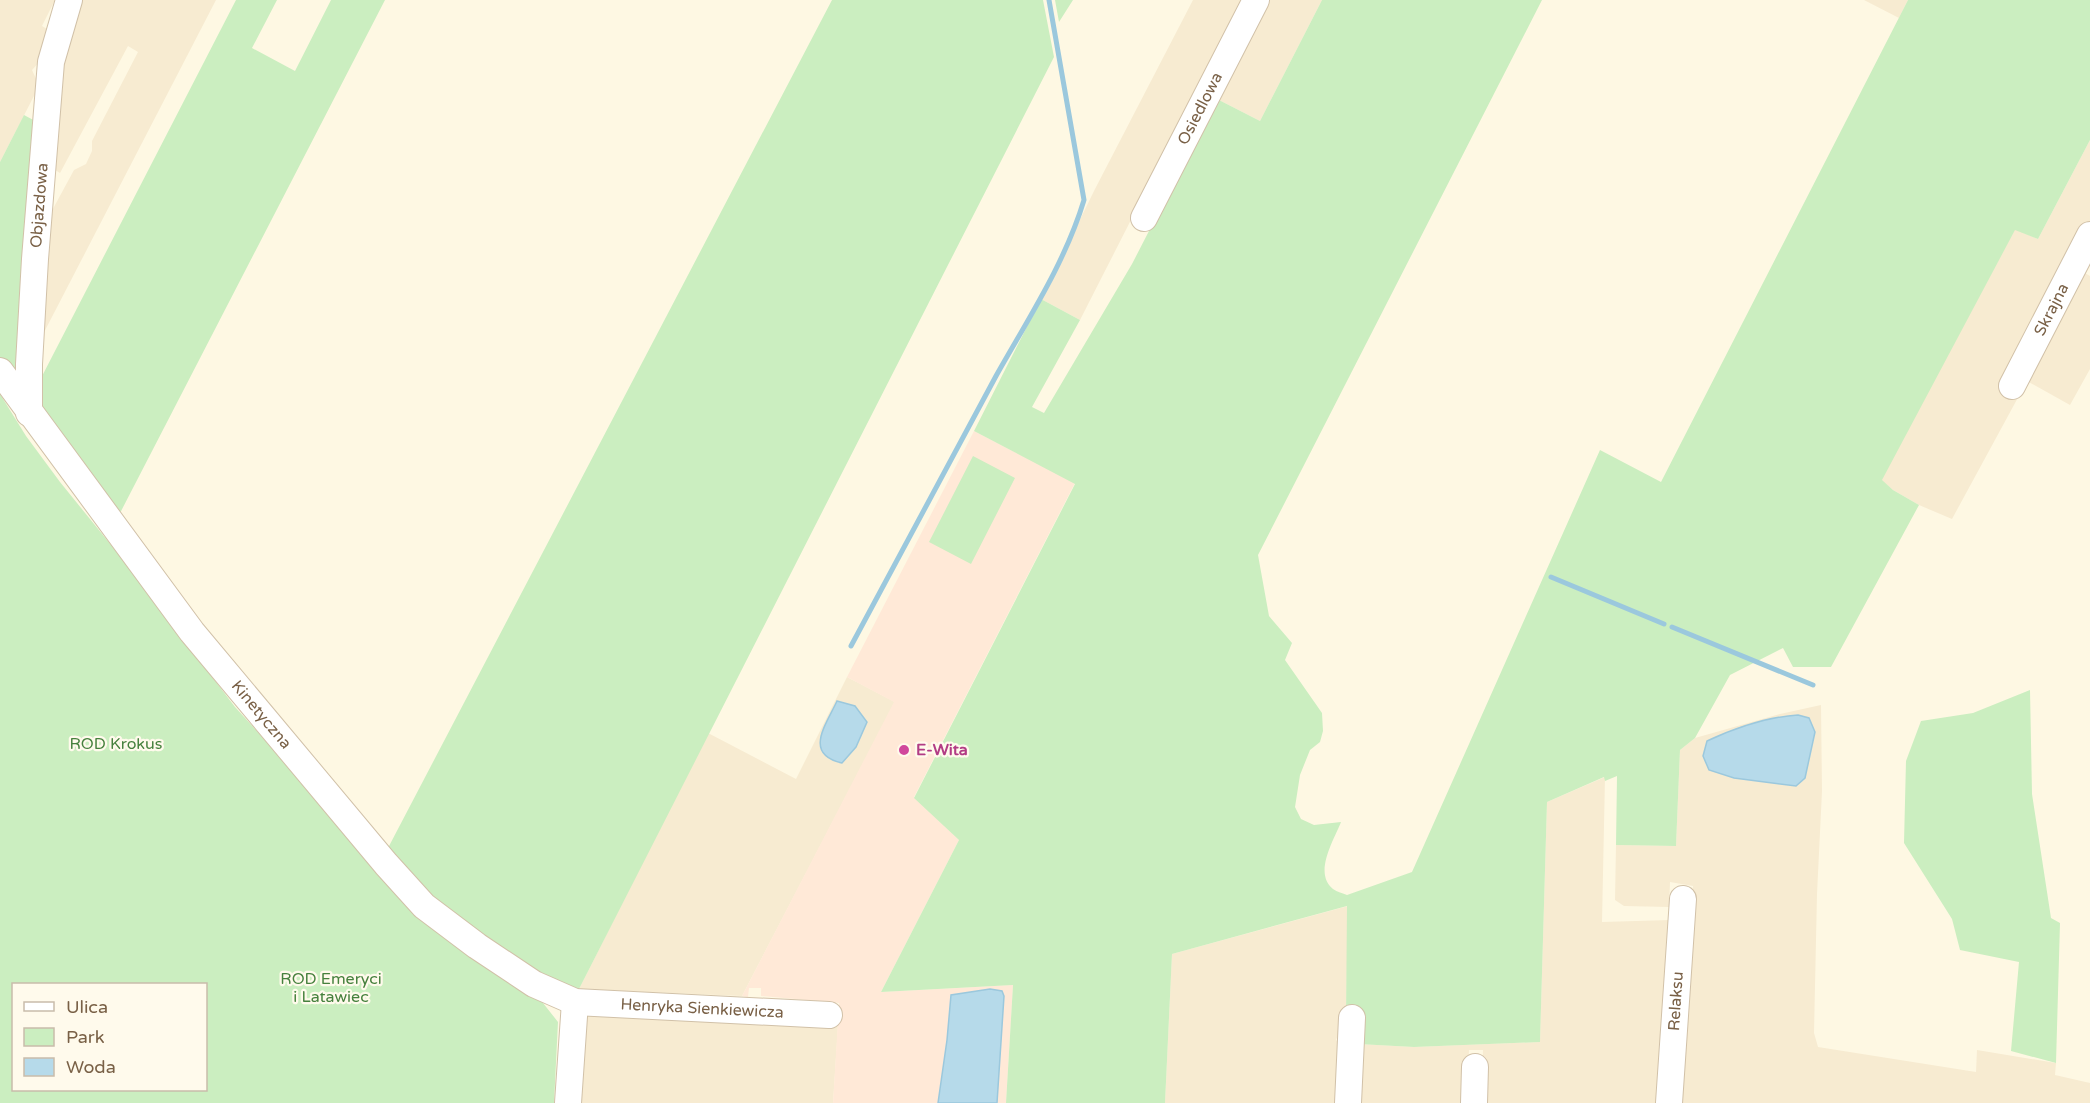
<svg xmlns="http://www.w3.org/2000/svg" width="2090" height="1103" viewBox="0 0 2090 1103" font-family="'Varela Round',sans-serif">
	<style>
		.residential { fill: #f7ebd1 }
		.commercial { fill: #ffe9d7 }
		.green { fill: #cbeec0; fill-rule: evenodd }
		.water { fill: #b6daea; stroke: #9bc8dd; stroke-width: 1.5 }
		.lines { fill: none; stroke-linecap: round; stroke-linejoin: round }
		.stream { stroke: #9bc8dd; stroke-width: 5 }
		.minor-casing { stroke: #d1c1a8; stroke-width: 28 }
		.minor { stroke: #fff; stroke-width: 26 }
		.hotel-dot { fill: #d1479c; stroke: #fffaec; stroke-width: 2 }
		.labels { text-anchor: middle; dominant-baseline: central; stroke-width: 4.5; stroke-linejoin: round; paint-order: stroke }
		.street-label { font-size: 16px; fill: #796046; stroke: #fffaec }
		.park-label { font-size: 16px; fill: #46813d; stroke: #fffaec }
		.hotel-label { font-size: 16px; font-weight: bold; fill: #b23c85; stroke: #fffaec; text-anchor: start }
	</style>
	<rect width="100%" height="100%" fill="#fef8e3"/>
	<path class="residential" d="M 0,0 L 55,0 L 42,26 L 47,29 L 43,58 L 32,70 L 37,81 L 36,92 L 0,162 Z
		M 77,0 L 216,0 L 39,342 L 48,218 L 74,170 L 86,164 L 92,151 L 92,141 L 138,52 L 128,46 L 60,173 L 52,168 L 59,68 Z
		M 1193,0 L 1243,0 L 1080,320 L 1041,299 L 1095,189 Z
		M 1268,0 L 1322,0 L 1260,121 L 1217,99 Z
		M 1864,0 L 1908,0 L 1899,18 Z
		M 2090,140 L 2090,264 L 2085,273 L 2090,276 L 2090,369 L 2070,405 L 2027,381 L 1952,519 L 1919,505 L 1893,490 L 1881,480 L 2015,229 L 2038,239 Z
		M 847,677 L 895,702 L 742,996 L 579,989 L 708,733 L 796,779 Z
		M 1821,705 L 1822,791 L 1817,894 L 1814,1033 L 1818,1047 L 1976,1072 L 1977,1050 L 2056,1063 L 2055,1075 L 2090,1083 L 2090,1103 L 1681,1103 L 1681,1043 L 1693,886 L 1670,882 L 1669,907 L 1624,906 L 1615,900 L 1616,845 L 1676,846 L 1680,750 L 1695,738 L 1780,714 Z
		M 1605,777 L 1602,922 L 1670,920 L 1662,1103 L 1481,1103 L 1483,1050 L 1469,1050 L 1466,1103 L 1354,1103 L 1358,1044 L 1414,1047 L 1540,1042 L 1547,802 Z
		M 1348,906 L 1346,1016 L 1336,1040 L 1343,1047 L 1341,1103 L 1165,1103 L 1172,954 Z
		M 584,1010 L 838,1026 L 833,1103 L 579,1103 Z"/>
	<path class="commercial" d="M 974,431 L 1075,483 L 914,797 L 959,840 L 881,992 L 1013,985 L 1006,1103 L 833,1103 L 839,1003 L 761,996 L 761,988 L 749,988 L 748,997 L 742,996 L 894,702 L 847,677 Z"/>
	<path class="green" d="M 236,0 L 277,0 L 252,48 L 295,71 L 331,0 L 385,0 L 118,517 L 47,422 L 40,397 L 39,382 Z
		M 832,0 L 1043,0 L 1054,57 L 579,989 L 562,986 L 495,943 L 433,897 L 388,848 Z
		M 1055,0 L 1073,0 L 1059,22 Z
		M 1322,0 L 1542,0 L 1258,555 L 1269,616 L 1292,643 L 1285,660 L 1322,713 L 1323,731 L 1320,742 L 1310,750 L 1300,775 L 1295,807 L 1301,819 L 1314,825 L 1341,822 C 1334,840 1313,873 1333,889 C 1337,892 1343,893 1347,895 L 1412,872 L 1600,450 L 1661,482 L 1908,0 L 2090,0 L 2090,140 L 2038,239 L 2015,230 L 1882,480 L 1893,490 L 1919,505 L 1831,667 L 1793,667 L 1783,648 L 1730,675 L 1695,738 L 1680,750 L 1676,846 L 1616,845 L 1617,776 L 1605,781 L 1604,777 L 1547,802 L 1540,1042 L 1414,1047 L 1358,1044 L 1346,1016 L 1347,906 L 1172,954 L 1165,1103 L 1006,1103 L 1013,985 L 881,992 L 959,840 L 914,798 L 1075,484 L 974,431 L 1041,299 L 1080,320 L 1032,407 L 1044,413 L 1132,264 L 1217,99 L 1260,121 Z
		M 24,115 L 37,122 L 20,366 L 15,370 L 9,369 L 0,358 L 0,162 Z
		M 0,394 L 26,436 L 60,482 L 124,561 L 235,707 L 326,807 L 373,867 L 425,923 L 543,1003 L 558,1022 L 554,1103 L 0,1103 ZM 14,984 L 206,984 L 206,1090 L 14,1090 Z
		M 973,456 L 1015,478 L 971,564 L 929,542 Z
		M 2030,690 L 2032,794 L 2051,918 L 2060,923 L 2056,1063 L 2011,1051 L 2019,962 L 1960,950 L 1952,919 L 1904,843 L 1906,761 L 1921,721 L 1973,713 Z"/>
	<path class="water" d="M 837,701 L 855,706 L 867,722 L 856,747 L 842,763 C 803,754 826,725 837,701 Z
		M 1798,715 L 1809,718 L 1815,732 L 1805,778 L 1796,786 L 1734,778 L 1709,770 L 1703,756 L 1707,741 C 1735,728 1767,717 1798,715 Z
		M 990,989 L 1002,991 L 1004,996 L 997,1103 L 938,1103 L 947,1040 L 951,995 Z"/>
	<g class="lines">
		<path class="stream" d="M 1551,577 L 1664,624
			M 1672,627 L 1813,685
			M 851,646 C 899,556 947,466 996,376 C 1028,319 1065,263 1084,200 L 1049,0"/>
		<g class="minor-casing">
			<g id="minor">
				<path id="s1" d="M 1144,218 L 1256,0"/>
				<path id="s2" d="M 0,371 L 192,632 L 386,864 L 424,906 L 477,946 L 534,984 L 575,1002 L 829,1015"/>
				<path id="s3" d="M 2012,386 L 2090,235"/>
				<path id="s4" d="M 29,413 L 29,364 L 35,259 L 51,62 L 69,0"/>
				<path d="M 568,1103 L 575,1002"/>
				<path d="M 1348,1103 L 1352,1018"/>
				<path d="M 1474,1103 L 1475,1067"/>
				<path id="s5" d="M 1669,1103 L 1683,899"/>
			</g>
		</g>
		<use href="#minor" class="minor"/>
	</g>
	<circle class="hotel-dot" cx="904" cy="750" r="6"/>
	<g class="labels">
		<g class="street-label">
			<text stroke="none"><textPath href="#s1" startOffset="123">Osiedlowa</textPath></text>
			<text stroke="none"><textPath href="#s4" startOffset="208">Objazdowa</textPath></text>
			<text stroke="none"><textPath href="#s3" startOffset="86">Skrajna</textPath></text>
			<text stroke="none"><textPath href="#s2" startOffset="432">Kinetyczna</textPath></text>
			<text stroke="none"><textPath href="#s5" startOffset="102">Relaksu</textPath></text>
			<text stroke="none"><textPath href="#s2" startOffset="990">Henryka Sienkiewicza</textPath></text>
		</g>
		<g class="park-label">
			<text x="116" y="744">ROD Krokus</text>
			<text x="331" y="979">ROD Emeryci<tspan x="331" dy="18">i Latawiec</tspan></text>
		</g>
		<g class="hotel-label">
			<text x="916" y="750">E-Wita</text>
		</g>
	</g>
	<rect x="12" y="983" width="195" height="108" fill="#fffaec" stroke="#c9bcaa" stroke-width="1.5"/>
	<rect x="24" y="1002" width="30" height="9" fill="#ffffff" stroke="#c9bcaa" stroke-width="1.5"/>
	<text x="66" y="1013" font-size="18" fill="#796046">Ulica</text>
	<rect x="24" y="1028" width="30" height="18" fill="#cbeec0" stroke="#c9bcaa" stroke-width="1.5"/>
	<text x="66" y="1043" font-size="18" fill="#796046">Park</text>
	<rect x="24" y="1058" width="30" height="18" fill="#b6daea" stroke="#c9bcaa" stroke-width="1.5"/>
	<text x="66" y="1073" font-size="18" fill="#796046">Woda</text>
</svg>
